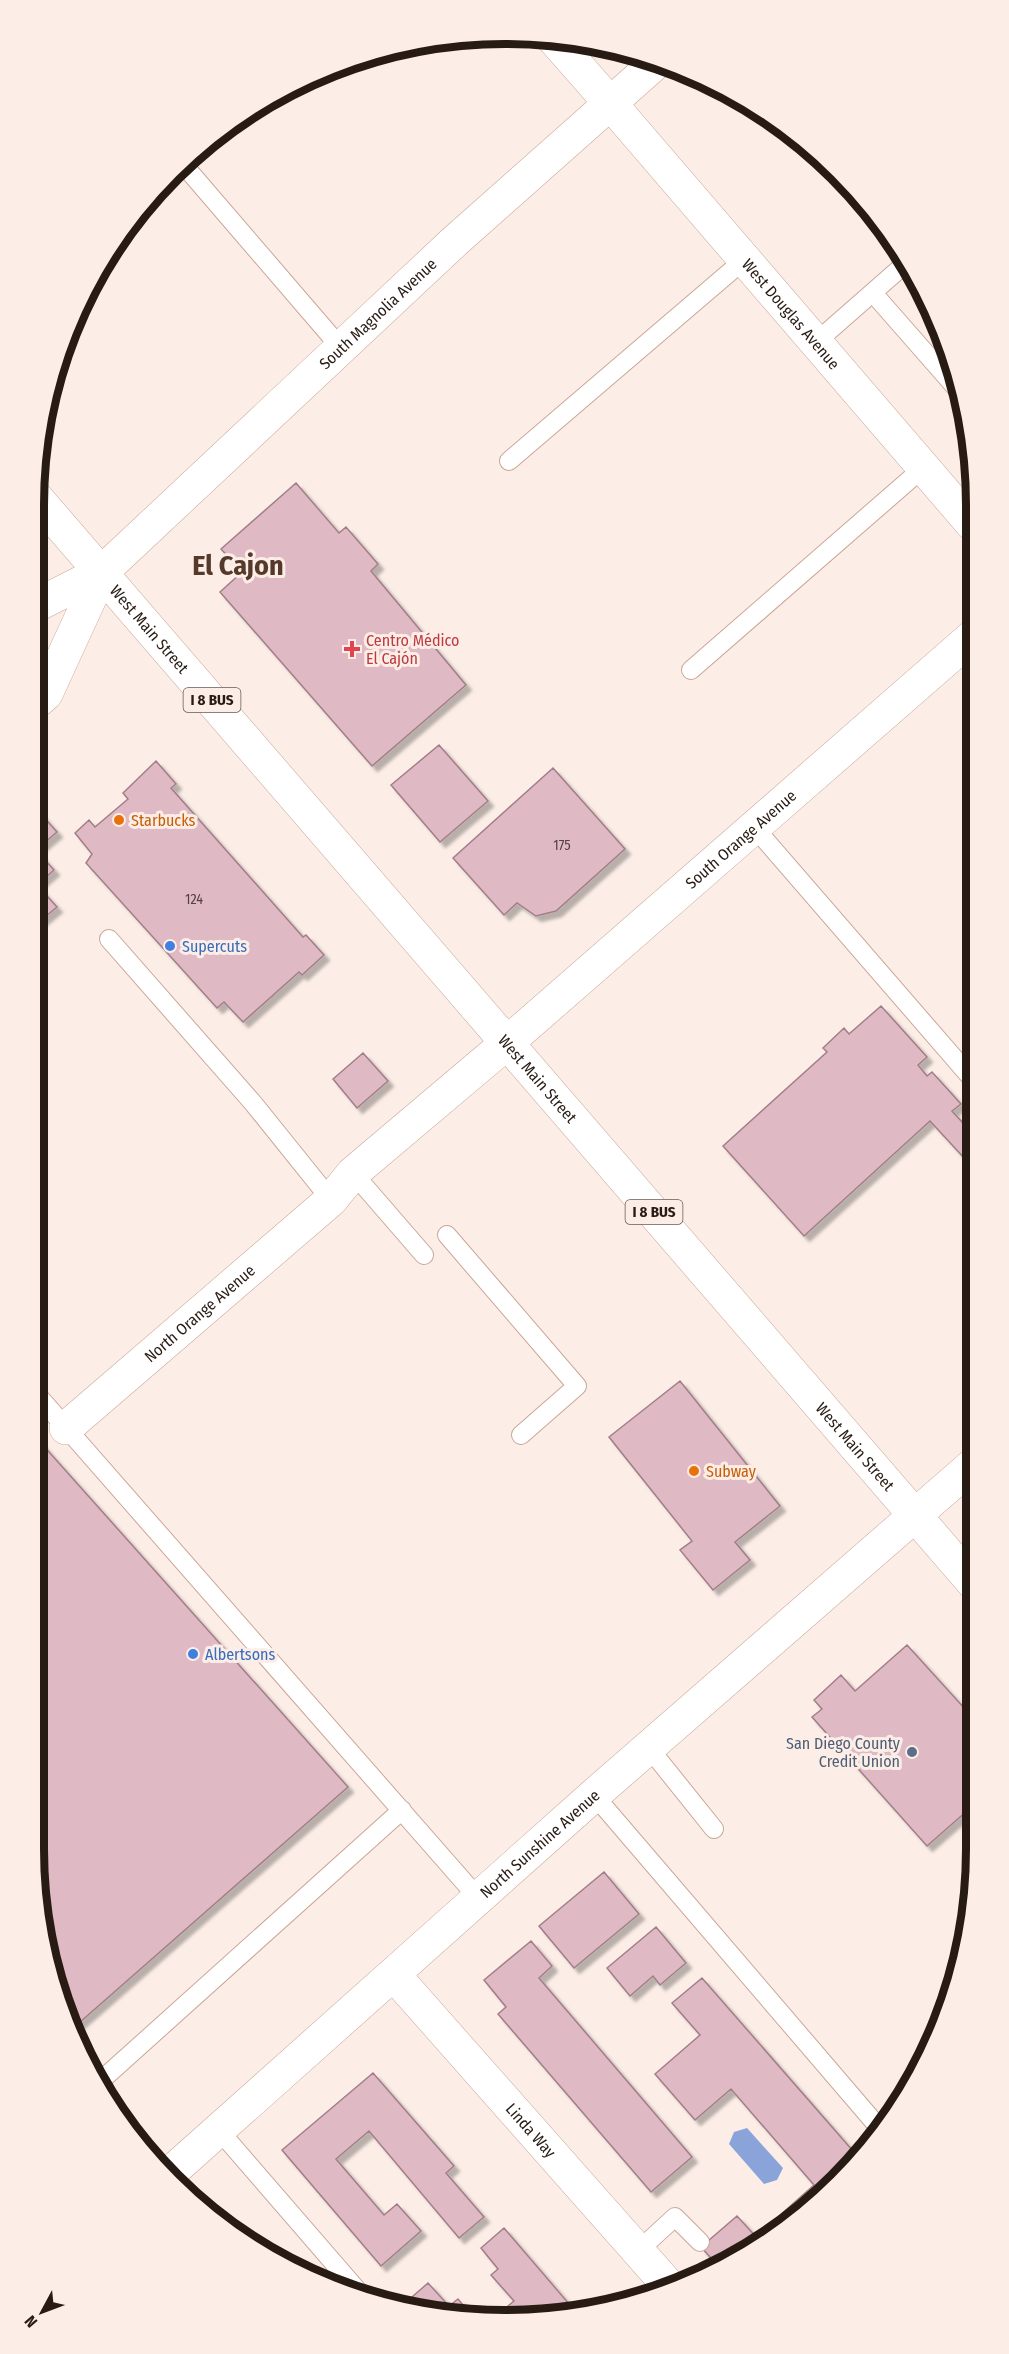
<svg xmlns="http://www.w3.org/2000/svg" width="1009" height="2354" viewBox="0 0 1009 2354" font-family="'Fira Sans Condensed',sans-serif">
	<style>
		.water { fill: #8aa4da }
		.building { fill: #dfb9c4; stroke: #a17e89; stroke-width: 1.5; filter: url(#shadow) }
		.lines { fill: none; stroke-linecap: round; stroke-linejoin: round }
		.lane-casing { stroke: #c9a797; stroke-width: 20 }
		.street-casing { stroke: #c9a797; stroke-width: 34 }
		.secondary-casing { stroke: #c9a797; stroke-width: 34 }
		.primary-casing { stroke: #c9a797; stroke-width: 34 }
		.lane { stroke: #fff; stroke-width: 18 }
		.street { stroke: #fff; stroke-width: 33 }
		.secondary { stroke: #fff; stroke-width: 33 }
		.primary { stroke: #fff; stroke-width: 33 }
		.health-dot { fill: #e0444e; stroke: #fceee7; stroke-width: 2 }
		.food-dot { fill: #e8710a; stroke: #fceee7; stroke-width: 2 }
		.shop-dot { fill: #3f7fe0; stroke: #fceee7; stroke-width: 2 }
		.service-dot { fill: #5c6f8a; stroke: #fceee7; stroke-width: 2 }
		.labels { text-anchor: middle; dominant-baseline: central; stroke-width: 6; stroke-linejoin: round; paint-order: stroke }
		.number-label { font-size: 14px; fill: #554240 }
		.shield { fill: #fceee7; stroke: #675a53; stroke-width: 1.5 }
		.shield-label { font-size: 15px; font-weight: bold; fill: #271b14 }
		.street-label { font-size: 16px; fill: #271b14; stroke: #fceee7 }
		.health-label { font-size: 16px; fill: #be3a42; stroke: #fceee7; text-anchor: start }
		.food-label { font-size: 16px; fill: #c56008; stroke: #fceee7; text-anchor: start }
		.shop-label { font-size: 16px; fill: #366cbe; stroke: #fceee7; text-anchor: start }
		.service-label { font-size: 16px; fill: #4e5e75; stroke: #fceee7; text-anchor: end }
		.town-label { font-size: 28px; font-weight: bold; fill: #553a2b; stroke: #fceee7 }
		.rim { fill: none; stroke: #271b14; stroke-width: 8 }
	</style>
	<defs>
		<filter id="shadow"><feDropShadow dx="5.5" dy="5.5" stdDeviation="1.5" flood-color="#0004"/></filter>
	</defs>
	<rect width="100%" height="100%" fill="#fceee7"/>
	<path class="water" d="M 747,2128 L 783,2168 L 777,2180 L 764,2184 L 729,2144 L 734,2132 Z"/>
	<path class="building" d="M 296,483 L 339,533 L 346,527 L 378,564 L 371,571 L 466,685 L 372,766 L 220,592 L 242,572 L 221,549 Z
		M 439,745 L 488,801 L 440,842 L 391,785 Z
		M 156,761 L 176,784 L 171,788 L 303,937 L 306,935 L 324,955 L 302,975 L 299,972 L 243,1022 L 224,1002 L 217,1008 L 86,863 L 92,854 L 75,833 L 89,820 L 95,827 L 128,799 L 123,793 Z
		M 553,768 L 625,849 L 556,911 L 536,916 L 517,903 L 504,915 L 453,858 Z
		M 33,805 L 57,832 L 36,850 L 54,870 L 37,885 L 57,907 L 33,927 Z
		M 881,1006 L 927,1057 L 918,1065 L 927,1076 L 932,1072 L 961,1104 L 952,1111 L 974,1135 L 974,1154 L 966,1160 L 930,1121 L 804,1236 L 723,1146 L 827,1052 L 823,1048 L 844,1028 L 849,1034 Z
		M 363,1053 L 388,1081 L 357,1108 L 333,1079 Z
		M 680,1381 L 780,1506 L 735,1542 L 750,1560 L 713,1590 L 680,1550 L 692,1541 L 609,1437 Z
		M 33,1434 L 348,1787 L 71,2030 L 58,2001 L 33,1850 Z
		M 907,1645 L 976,1721 L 976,1803 L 927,1846 L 812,1717 L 822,1709 L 814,1700 L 841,1675 L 855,1691 Z
		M 604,1872 L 639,1914 L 574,1968 L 539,1926 Z
		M 656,1927 L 686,1963 L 660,1985 L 653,1976 L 630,1996 L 607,1968 Z
		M 531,1941 L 552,1966 L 539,1978 L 692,2157 L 651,2192 L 498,2014 L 506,2007 L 484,1980 Z
		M 702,1978 L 860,2159 L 784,2222 L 779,2216 L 814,2185 L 731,2089 L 695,2120 L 655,2074 L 700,2035 L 672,2003 Z
		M 373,2073 L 454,2166 L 446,2173 L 484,2217 L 459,2238 L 369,2131 L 336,2159 L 384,2215 L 397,2204 L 421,2231 L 381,2266 L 282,2150 Z
		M 737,2216 L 759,2240 L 765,2237 L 740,2258 L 718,2266 L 701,2247 Z
		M 504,2228 L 576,2312 L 573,2314 L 491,2320 L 514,2301 L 491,2275 L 498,2269 L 481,2248 Z
		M 428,2283 L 449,2306 L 458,2299 L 474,2318 L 411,2311 L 405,2303 Z"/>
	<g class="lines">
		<g class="lane-casing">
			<path id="lane" d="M 182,163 L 341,348
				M 873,293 L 958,390
				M 815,343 L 905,264
				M 509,461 L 744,260
				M 691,670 L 923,468
				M 754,827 L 974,1081
				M 109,939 L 253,1103 L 331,1200
				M 353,1173 L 424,1255
				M 447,1235 L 577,1386 L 521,1435
				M 33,1390 L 479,1899
				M 649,1748 L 714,1829
				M 594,1795 L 881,2130
				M 96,2085 L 402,1810
				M 217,2128 L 358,2291
				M 638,2251 L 675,2217 L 700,2242"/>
		</g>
		<g class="street-casing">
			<g id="street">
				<path d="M 552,37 L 610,103"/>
				<path id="s1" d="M 66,1428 L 331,1200 L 353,1173 L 508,1042 L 972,637"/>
				<path id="s2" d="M 394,1975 L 668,2285"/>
				<path id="s3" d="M 168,2175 L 594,1795 L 975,1463"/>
			</g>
		</g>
		<g class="secondary-casing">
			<g id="secondary">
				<path id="s4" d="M 610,103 L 972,524"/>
				<path id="s5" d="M 102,572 L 455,241 L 659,60"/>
			</g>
		</g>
		<g class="primary-casing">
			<g id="primary">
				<path id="s6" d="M 34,495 L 975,1585"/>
				<path d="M 33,607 L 102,572"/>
				<path d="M 33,705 L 46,694 L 102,572"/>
			</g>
		</g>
		<use href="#lane" class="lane"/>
		<use href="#street" class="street"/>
		<use href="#secondary" class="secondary"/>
		<use href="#primary" class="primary"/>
	</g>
	<path class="health-dot" d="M349 640h6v6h6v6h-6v6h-6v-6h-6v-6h6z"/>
	<g class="food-dot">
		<circle cx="119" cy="820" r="6"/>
		<circle cx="694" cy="1471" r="6"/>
	</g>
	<g class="shop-dot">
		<circle cx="170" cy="946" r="6"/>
		<circle cx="193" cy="1654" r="6"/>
	</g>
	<circle class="service-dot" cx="912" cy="1752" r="6"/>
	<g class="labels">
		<g class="number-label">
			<text x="562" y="845">175</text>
			<text x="194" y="899">124</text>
		</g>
		<g class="shield">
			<rect x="183.5" y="688" width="57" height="24" rx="4.5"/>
			<rect x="625.5" y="1200" width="57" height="24" rx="4.5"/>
		</g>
		<g class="shield-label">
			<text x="212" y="700">I 8 BUS</text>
			<text x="654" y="1212">I 8 BUS</text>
		</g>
		<g class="street-label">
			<text stroke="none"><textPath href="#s5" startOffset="378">South Magnolia Avenue</textPath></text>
			<text stroke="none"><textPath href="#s4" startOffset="278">West Douglas Avenue</textPath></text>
			<text stroke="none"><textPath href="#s6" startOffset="177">West Main Street</textPath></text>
			<text stroke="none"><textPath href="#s1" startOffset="896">South Orange Avenue</textPath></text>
			<text stroke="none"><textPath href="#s6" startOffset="771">West Main Street</textPath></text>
			<text stroke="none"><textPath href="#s1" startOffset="176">North Orange Avenue</textPath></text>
			<text stroke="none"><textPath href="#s6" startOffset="1257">West Main Street</textPath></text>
			<text stroke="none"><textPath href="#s3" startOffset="498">North Sunshine Avenue</textPath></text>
			<text stroke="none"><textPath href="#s2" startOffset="207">Linda Way</textPath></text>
		</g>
		<g class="health-label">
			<text x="366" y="640">Centro Médico<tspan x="366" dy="18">El Cajón</tspan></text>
		</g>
		<g class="food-label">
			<text x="131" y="820">Starbucks</text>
			<text x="706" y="1471">Subway</text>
		</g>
		<g class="shop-label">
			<text x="182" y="946">Supercuts</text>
			<text x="205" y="1654">Albertsons</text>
		</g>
		<g class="service-label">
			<text x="900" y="1743">San Diego County<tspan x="900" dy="18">Credit Union</tspan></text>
		</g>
		<g class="town-label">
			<text x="238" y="565">El Cajon</text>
		</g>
	</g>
	<path d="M0 0H1009V2354H0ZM505 44H505A461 461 0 0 1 966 505V1849A461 461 0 0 1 505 2310H505A461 461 0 0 1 44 1849V505A461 461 0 0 1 505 44Z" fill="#fceee7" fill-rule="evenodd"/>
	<path class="rim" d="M505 44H505A461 461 0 0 1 966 505V1849A461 461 0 0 1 505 2310H505A461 461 0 0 1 44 1849V505A461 461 0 0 1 505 44Z"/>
	<g transform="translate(42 2312) rotate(229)" stroke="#fceee7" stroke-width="4.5" paint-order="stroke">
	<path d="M0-4.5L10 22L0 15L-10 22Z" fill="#271b14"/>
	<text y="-9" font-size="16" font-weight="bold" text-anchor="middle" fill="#271b14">N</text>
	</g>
</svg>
